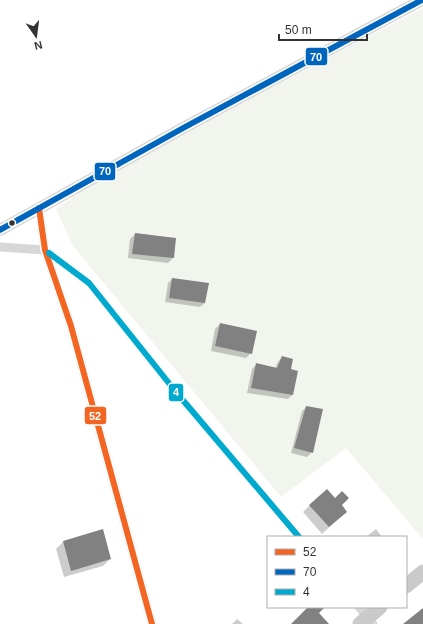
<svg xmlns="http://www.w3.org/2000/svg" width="423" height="624" viewBox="0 0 423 624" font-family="Helvetica,sans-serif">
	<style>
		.green { fill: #f1f5ed }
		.shadow { fill: #0003 }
		.building { fill: #818181 }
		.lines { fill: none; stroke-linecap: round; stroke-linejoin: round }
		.minor { stroke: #d7d7d7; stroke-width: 9 }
		.tertiary { stroke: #d7d7d7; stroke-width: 12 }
		.primary { stroke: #cacaca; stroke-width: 15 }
		.bus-1-casing { stroke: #fff; stroke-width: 9 }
		.bus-2-casing { stroke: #fff; stroke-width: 9 }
		.bus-3-casing { stroke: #fff; stroke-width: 9 }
		.bus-1 { stroke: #f26522; stroke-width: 6 }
		.bus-2 { stroke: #0065bd; stroke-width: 6 }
		.bus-3 { stroke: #00a9ce; stroke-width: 6 }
		.bus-dot { fill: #333; stroke: #fff; stroke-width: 1.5 }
		.line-badge { stroke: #fff; stroke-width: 1.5 }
		.badge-label { font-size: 11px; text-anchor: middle; font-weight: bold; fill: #fff }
	</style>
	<rect width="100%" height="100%" fill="#fff"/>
	<path class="green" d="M 423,8 L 423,537 L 422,538 L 346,448 L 281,497 L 73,246 L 56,209 L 89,186 L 246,101 Z"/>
	<path class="shadow" d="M 135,234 L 175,239 L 173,258 L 168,263 L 128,258 L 130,239 Z
		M 172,279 L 205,303 L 200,307 L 165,302 L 168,283 Z
		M 220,324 L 251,353 L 246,358 L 211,351 L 215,329 Z
		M 282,357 L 290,370 L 293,394 L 288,399 L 247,393 L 252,369 L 257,364 L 275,368 L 278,362 Z
		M 307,407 L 312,452 L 307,457 L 291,453 L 302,411 Z
		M 310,505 L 341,505 L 339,518 L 322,534 L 303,512 Z
		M 376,529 L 382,537 L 366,537 Z
		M 102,530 L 110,559 L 103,566 L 64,577 L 56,549 L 63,542 Z
		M 237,619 L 243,624 L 232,624 Z"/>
	<path class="building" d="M 135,233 L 176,238 L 174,258 L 132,254 Z
		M 172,278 L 209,283 L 205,303 L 169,298 Z
		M 220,323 L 257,331 L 252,354 L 215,346 Z
		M 282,356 L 293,359 L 291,369 L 298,371 L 293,395 L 251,388 L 256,363 L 277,368 Z
		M 306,406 L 323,409 L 313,453 L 294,448 Z
		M 327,489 L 335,498 L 342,491 L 349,498 L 342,505 L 347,512 L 329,527 L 309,505 Z
		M 103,529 L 111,559 L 71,571 L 63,541 Z
		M 308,607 L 325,607 L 319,613 L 329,624 L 291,624 Z
		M 423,608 L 423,624 L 403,624 Z"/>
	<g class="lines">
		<path class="minor" d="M 39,208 L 45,250 L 71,326 L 152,624
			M 0,247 L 45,250 L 89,283 L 176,392 L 299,537
			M 359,607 L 373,624"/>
		<path class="tertiary" d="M 0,230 L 185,127 L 422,0"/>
		<path class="primary" d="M 406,586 L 423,572
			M 360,624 L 380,607"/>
		<g class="bus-1-casing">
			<path id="bus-1" d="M 39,208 L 45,250 L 71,326 L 152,624"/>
		</g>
		<g class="bus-2-casing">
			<path id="bus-2" d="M 0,230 L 185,127 L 422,0"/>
		</g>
		<g class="bus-3-casing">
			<path id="bus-3" d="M 49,253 L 89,283 L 176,392 L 299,537"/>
		</g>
		<use href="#bus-1" class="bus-1"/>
		<use href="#bus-2" class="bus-2"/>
		<use href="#bus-3" class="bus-3"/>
	</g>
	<circle class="bus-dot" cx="12" cy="223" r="3.5"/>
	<g class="line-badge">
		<rect x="305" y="47" width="23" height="19" rx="4" fill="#0065bd"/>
		<rect x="94" y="162" width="22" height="19" rx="4" fill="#0065bd"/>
		<rect x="168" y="383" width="16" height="19" rx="4" fill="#00a9ce"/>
		<rect x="84" y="406" width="23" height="19" rx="4" fill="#f26522"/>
	</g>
	<g class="badge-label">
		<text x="316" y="61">70</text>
		<text x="105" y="175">70</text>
		<text x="176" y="396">4</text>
		<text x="95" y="420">52</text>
	</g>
	<rect x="267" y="536" width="140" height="72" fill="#ffffff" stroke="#adadad"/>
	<rect x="275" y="549" width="20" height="6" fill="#f26522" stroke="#adadad"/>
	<text x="303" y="556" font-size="12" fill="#333333">52</text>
	<rect x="275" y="569" width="20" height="6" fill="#0065bd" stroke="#adadad"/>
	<text x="303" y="576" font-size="12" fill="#333333">70</text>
	<rect x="275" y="589" width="20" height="6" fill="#00a9ce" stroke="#adadad"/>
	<text x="303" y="596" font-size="12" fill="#333333">4</text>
	<g transform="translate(36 36) rotate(166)" stroke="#ffffff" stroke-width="3" paint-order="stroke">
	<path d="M0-3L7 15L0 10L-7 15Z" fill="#333333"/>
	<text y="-6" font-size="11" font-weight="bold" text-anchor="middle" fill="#333333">N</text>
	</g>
	<path d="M279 34v6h88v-6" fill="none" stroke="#333333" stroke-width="2"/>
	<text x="285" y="34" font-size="12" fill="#333333" stroke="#ffffff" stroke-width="3" paint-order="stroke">50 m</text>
</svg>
